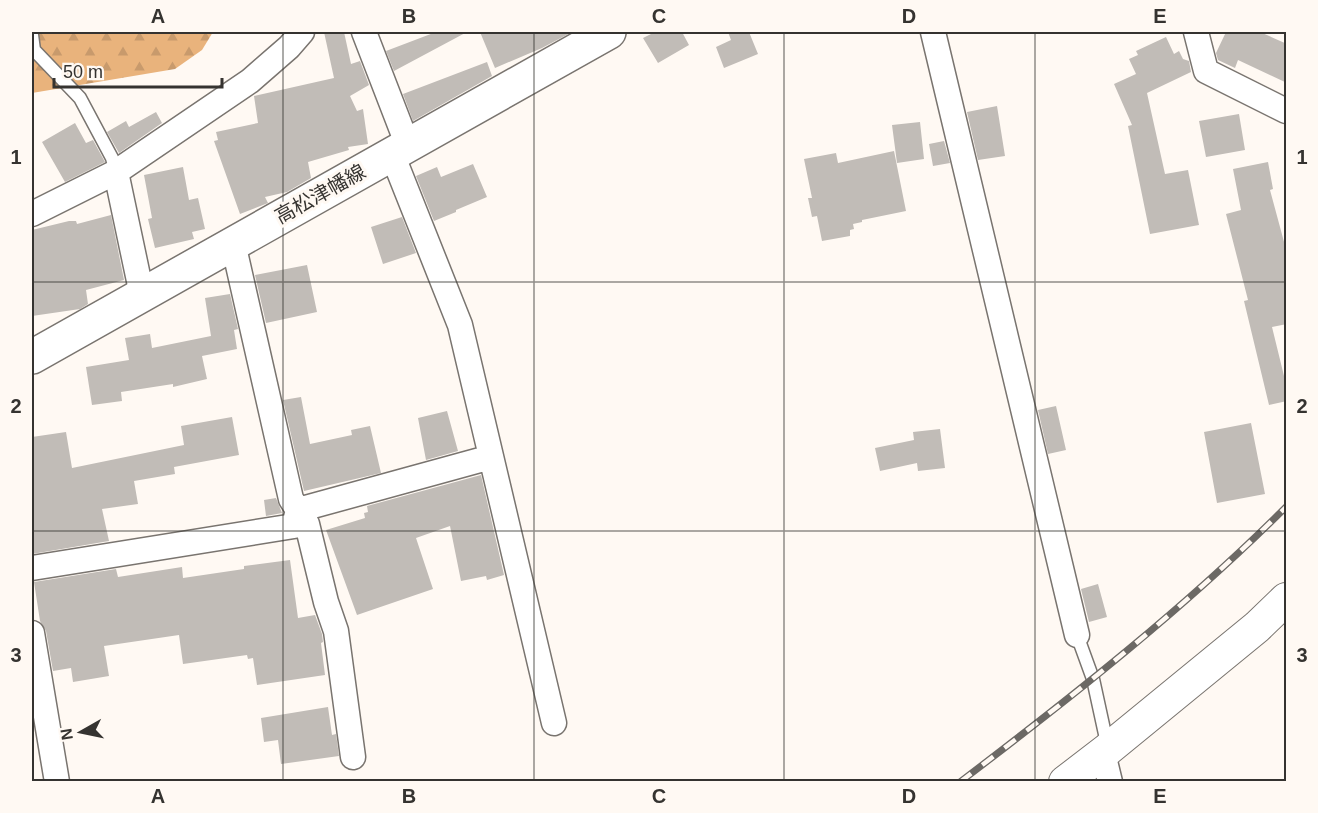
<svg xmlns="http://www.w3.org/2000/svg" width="1318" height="813" viewBox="0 0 1318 813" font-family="Arial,'Noto Sans JP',sans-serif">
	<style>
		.forest { fill: url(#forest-firs) }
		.building { fill: #c1bcb7 }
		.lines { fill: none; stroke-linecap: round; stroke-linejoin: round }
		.service-casing { stroke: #79746f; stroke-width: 15 }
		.minor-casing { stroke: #79746f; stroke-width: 27 }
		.tertiary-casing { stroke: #79746f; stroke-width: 34 }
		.primary-casing { stroke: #79746f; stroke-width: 36 }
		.service { stroke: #fff; stroke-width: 12 }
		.minor { stroke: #fff; stroke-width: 24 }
		.tertiary { stroke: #fff; stroke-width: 32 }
		.primary { stroke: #fff; stroke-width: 33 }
		.rail-casing { stroke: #6c6965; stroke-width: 7 }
		.rail { stroke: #fff9f3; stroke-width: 4.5; stroke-dasharray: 14; stroke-linecap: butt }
		.grid { fill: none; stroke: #353330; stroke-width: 1.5; stroke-opacity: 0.55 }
		.labels { text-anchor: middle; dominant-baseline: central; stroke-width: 6; stroke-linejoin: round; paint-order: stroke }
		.street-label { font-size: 20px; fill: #353330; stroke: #fff9f3 }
		.neatline { fill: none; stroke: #353330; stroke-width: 2 }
		.grid-label { font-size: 20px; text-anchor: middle; font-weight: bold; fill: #353330 }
	</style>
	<defs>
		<pattern id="forest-firs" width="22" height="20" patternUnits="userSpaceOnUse" patternTransform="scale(1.5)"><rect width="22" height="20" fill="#e9b37c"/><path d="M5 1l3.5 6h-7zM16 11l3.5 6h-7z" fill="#c89a6c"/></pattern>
	</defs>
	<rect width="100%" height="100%" fill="#fff9f3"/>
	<path class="forest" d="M 32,32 L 213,32 L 202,50 L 175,69 L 32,93 Z"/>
	<path class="building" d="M 324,32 L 344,32 L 351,64 L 360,61 L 369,85 L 350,96 L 357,111 L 363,109 L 368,144 L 348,147 L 349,150 L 308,162 L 311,178 L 287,192 L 265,197 L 268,203 L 240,214 L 214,141 L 218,140 L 216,132 L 258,123 L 254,96 L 334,78 Z
		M 436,32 L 467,32 L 394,71 L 386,51 Z
		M 480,32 L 572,32 L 542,48 L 495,68 Z
		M 655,32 L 682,32 L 689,45 L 658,63 L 643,38 Z
		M 728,32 L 749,32 L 758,54 L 724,68 L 716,47 L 731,40 Z
		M 1226,32 L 1260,32 L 1287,44 L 1287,83 L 1238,60 L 1235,68 L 1218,60 L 1216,53 Z
		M 1166,37 L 1174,54 L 1179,51 L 1183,59 L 1189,61 L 1191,72 L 1147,93 L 1165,174 L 1188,170 L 1199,225 L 1150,234 L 1128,126 L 1132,125 L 1114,84 L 1136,74 L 1129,59 L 1138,55 L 1136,51 Z
		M 487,62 L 492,76 L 413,121 L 403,94 Z
		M 997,106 L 1005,156 L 978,160 L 967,112 Z
		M 156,112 L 162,123 L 119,153 L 107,132 L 126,121 L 129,127 Z
		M 1239,114 L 1245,150 L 1206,157 L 1199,121 Z
		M 920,122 L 924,159 L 897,163 L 892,125 Z
		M 75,123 L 86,143 L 93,140 L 105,162 L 65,182 L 42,142 Z
		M 944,141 L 950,163 L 933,166 L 929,144 Z
		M 894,151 L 906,211 L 862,220 L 862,222 L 853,224 L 854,229 L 850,230 L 850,236 L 822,241 L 817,216 L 812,217 L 808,198 L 812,198 L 804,159 L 836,153 L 838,163 Z
		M 1268,162 L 1273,189 L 1270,190 L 1287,253 L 1287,324 L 1272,327 L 1284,376 L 1287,375 L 1287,401 L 1269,405 L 1244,301 L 1248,300 L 1226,214 L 1241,210 L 1233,169 Z
		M 473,164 L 487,197 L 456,210 L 456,212 L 434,221 L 416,176 L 437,167 L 441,177 Z
		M 183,167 L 189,200 L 198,198 L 205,229 L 192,232 L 194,239 L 155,248 L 148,219 L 152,218 L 144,175 Z
		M 111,215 L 124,280 L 86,290 L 88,304 L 80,309 L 32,316 L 32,230 L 69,221 L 76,221 L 77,224 Z
		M 402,217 L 416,253 L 383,264 L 371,227 Z
		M 307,265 L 317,312 L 266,323 L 255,275 Z
		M 230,294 L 238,329 L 234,330 L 237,349 L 202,356 L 207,379 L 173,387 L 173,384 L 121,392 L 122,401 L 92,405 L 86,367 L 129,360 L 125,338 L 150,334 L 152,348 L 211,336 L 205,298 Z
		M 301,397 L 310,444 L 352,435 L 351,430 L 370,426 L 381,473 L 304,491 L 283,400 Z
		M 1056,406 L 1066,450 L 1048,454 L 1038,410 Z
		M 447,411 L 458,451 L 426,460 L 418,418 Z
		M 232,417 L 239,455 L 174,467 L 175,474 L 134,481 L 138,504 L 102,509 L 109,541 L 32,554 L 32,437 L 66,432 L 72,468 L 184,445 L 181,426 Z
		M 1251,423 L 1265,494 L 1217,503 L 1204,432 Z
		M 940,429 L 945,468 L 918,471 L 917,463 L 880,471 L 875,448 L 914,440 L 913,432 Z
		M 481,475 L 504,575 L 487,580 L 486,576 L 461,581 L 450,526 L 416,538 L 433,589 L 357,615 L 326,530 L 365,518 L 364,513 L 368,512 L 367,506 Z
		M 276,498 L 282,513 L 266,516 L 264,500 Z
		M 290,560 L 298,618 L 315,615 L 322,634 L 323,642 L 321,643 L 325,675 L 257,685 L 253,658 L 248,659 L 247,655 L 183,664 L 179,635 L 104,646 L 109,676 L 73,682 L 71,668 L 53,671 L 46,631 L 40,621 L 34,582 L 116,569 L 118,577 L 182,567 L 183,578 L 244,569 L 244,566 Z
		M 1098,584 L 1107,617 L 1089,622 L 1081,589 Z
		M 328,707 L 332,735 L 336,734 L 339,756 L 281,764 L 278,740 L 264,742 L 261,718 Z"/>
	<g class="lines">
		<g class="service-casing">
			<path id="service" d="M 32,35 L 34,50 L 80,98 L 112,158 L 116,172
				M 1077,635 L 1093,679 L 1108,748"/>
		</g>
		<g class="minor-casing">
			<path id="minor" d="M 364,32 L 408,146
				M 933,32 L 1077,635
				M 1196,32 L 1206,71 L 1286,111
				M 392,154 L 460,325 L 554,723
				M 116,172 L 142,295
				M 32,214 L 116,172 L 250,81 L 289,47 L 302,32
				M 233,243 L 291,499 L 307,524 L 326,602 L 336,631 L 353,757
				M 32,568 L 294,526 L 298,510 L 491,457
				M 32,633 L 57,782
				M 1103,753 L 1110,782"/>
		</g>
		<g class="tertiary-casing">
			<path id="tertiary" d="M 1065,782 L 1108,749 L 1257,627 L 1286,599"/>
		</g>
		<g class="primary-casing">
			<path id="primary" d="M 32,357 L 609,32"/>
		</g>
		<use href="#service" class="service"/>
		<use href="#minor" class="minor"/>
		<use href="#tertiary" class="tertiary"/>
		<use href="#primary" class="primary"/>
		<g class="rail-casing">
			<path id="rail" d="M 960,782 C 1073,696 1186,607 1286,507"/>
		</g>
		<use href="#rail" class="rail"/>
	</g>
	<path class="grid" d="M 283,32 L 283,782M 534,32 L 534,782M 784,32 L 784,782M 1035,32 L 1035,782M 32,282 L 1286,282M 32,531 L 1286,531"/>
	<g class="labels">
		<g class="street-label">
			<text transform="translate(320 194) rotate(-29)">高松津幡線</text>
		</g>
	</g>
	<rect width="1318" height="813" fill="none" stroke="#fff9f3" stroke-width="66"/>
	<g transform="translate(81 732) rotate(261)" stroke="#fff9f3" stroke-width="4.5" paint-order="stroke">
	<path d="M0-4.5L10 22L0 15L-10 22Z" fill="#353330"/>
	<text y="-9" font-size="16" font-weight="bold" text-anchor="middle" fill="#353330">N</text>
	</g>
	<path d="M54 78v9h168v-9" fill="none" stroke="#353330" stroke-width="3"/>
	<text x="63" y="78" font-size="18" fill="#353330" stroke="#fff9f3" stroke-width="4.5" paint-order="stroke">50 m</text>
	<rect x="33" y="33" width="1252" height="747" class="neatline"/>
	<g class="grid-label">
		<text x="158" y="23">A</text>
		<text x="409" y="23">B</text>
		<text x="659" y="23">C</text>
		<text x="909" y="23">D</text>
		<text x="1160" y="23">E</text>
		<text x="16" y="164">1</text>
		<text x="1302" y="164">1</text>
		<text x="16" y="413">2</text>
		<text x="1302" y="413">2</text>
		<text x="16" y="662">3</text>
		<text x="1302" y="662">3</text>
		<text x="158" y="803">A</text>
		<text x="409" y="803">B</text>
		<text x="659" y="803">C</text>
		<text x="909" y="803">D</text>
		<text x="1160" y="803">E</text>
	</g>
</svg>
